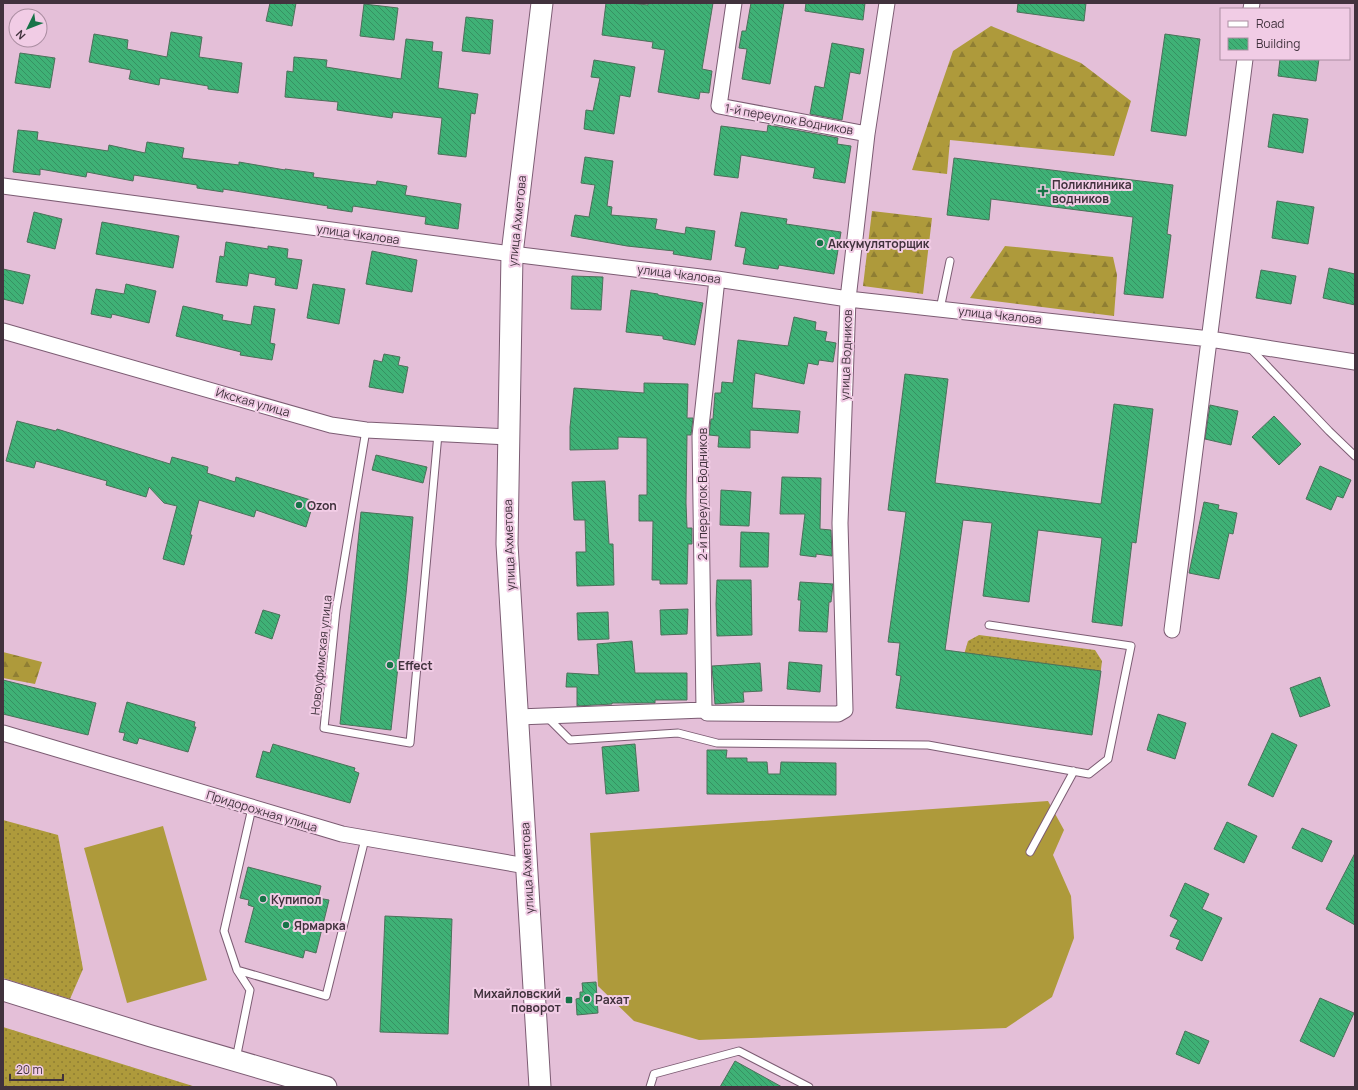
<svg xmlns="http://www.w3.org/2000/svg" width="1358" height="1090" viewBox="0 0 1358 1090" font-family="Manrope,sans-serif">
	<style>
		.grass { fill: url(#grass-dots) }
		.forest { fill: url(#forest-firs) }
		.pitch { fill: #ae9a3b }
		.building { fill: url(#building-back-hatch); stroke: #4c705a }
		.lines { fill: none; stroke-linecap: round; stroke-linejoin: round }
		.service-casing { stroke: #7c5c73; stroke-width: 9 }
		.minor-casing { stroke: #7c5c73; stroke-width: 17 }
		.secondary-casing { stroke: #7c5c73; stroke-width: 23 }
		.service { stroke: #fff; stroke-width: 7 }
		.minor { stroke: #fff; stroke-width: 15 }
		.secondary { stroke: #fff; stroke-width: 21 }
		.poi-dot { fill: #177348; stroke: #f1cce5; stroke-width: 1.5 }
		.labels { text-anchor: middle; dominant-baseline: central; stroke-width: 4; stroke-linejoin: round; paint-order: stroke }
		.street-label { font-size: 12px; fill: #41323d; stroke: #f1cce5 }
		.poi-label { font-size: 12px; font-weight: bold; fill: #41323d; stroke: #f1cce5; text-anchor: start }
	</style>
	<defs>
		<pattern id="grass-dots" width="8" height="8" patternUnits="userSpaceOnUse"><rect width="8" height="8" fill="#ae9a3b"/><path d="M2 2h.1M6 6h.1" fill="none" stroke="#8f7e33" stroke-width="1.8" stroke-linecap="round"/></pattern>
		<pattern id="forest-firs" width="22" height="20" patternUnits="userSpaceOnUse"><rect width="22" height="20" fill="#ae9a3b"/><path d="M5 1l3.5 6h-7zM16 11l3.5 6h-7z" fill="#8f7e33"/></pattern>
		<pattern id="building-back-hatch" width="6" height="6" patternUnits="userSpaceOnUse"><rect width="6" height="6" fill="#3fb176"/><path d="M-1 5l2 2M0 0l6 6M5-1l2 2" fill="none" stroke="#369162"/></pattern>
	</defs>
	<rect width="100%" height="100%" fill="#e4bfd8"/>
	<path class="grass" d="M 979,635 L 1095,650 L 1102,661 L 1100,677 L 963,658 L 968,641 Z
		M 3,820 L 58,835 L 83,969 L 70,999 L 3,978 Z
		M 3,1027 L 196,1087 L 3,1087 Z"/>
	<path class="forest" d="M 991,26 L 1081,63 L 1131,101 L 1114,156 L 950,140 L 947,174 L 912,170 L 953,51 Z
		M 872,211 L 932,218 L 923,294 L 863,286 Z
		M 1005,246 L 1113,257 L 1117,275 L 1114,316 L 970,298 Z
		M 3,652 L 42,662 L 35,684 L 3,678 Z"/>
	<path class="pitch" d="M 1048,801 L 1064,830 L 1053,855 L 1071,896 L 1074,938 L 1052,997 L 1006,1028 L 699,1040 L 634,1021 L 598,986 L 590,833 Z
		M 163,826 L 207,980 L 127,1003 L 84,848 Z"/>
	<path class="building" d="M 270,3 L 296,3 L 292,26 L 266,21 Z
		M 606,3 L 631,3 L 648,5 L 648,3 L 713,3 L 702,69 L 712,71 L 709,93 L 700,92 L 699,99 L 658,92 L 665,50 L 652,48 L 653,42 L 602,35 Z
		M 751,3 L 784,3 L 770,84 L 742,79 L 747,49 L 739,48 L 742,31 L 746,31 Z
		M 806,3 L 865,3 L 863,20 L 805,11 Z
		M 1018,3 L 1086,3 L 1084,21 L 1017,12 Z
		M 364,4 L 398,8 L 394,40 L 360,36 Z
		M 466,17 L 493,20 L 490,54 L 462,51 Z
		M 171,32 L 202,37 L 199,57 L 242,63 L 238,93 L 208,89 L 208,86 L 160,78 L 159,85 L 129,79 L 131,70 L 89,62 L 94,34 L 128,40 L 127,49 L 167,57 Z
		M 1165,34 L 1200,39 L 1186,136 L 1151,131 Z
		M 406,39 L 433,42 L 432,51 L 442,52 L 438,88 L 478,94 L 475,114 L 471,113 L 466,157 L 438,154 L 442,118 L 393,112 L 392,118 L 337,110 L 338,102 L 285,97 L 287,71 L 293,72 L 294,57 L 327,60 L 326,67 L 401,79 Z
		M 832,43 L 864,49 L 860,74 L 850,72 L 842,120 L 810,114 L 815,86 L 824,88 Z
		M 20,53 L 55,58 L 50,88 L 15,83 Z
		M 1280,59 L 1319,59 L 1316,81 L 1278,76 Z
		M 594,60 L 635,67 L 630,97 L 620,95 L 614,134 L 584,129 L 586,110 L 593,111 L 600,78 L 591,77 Z
		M 1273,114 L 1308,119 L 1303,153 L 1268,147 Z
		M 768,125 L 838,138 L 837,144 L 851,146 L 845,183 L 813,178 L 815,168 L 741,155 L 738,178 L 714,175 L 721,126 L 767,132 Z
		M 18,130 L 38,132 L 37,140 L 108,151 L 109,145 L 145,153 L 147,142 L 184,148 L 182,158 L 239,165 L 239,162 L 285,170 L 285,169 L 314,173 L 313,177 L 376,185 L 377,181 L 407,186 L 405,195 L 461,204 L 458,229 L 425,224 L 426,217 L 353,206 L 352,212 L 327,208 L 328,206 L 223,189 L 223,192 L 197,188 L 197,185 L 134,175 L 133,181 L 87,172 L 86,177 L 40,169 L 40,175 L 13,172 Z
		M 585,157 L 613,161 L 607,206 L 612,207 L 611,215 L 657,219 L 655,229 L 685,234 L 686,227 L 715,231 L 711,260 L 673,254 L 674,251 L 627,246 L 571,236 L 575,215 L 589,217 L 595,185 L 581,183 Z
		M 954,158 L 1173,185 L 1167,234 L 1171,235 L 1163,298 L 1124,294 L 1133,217 L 991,199 L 989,220 L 947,215 Z
		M 1277,201 L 1314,207 L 1308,244 L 1272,238 Z
		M 34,212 L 62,219 L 55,249 L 27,242 Z
		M 741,212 L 787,219 L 786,224 L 841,232 L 834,274 L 779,265 L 778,269 L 743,264 L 746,248 L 735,246 Z
		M 102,222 L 179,236 L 173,268 L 96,254 Z
		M 226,242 L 268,249 L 268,246 L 288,249 L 287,258 L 302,260 L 297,289 L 275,285 L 276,278 L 249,273 L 247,286 L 216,282 L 220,256 L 224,257 Z
		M 372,251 L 417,260 L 412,292 L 366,284 Z
		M 1329,268 L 1355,274 L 1355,305 L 1323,298 Z
		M 3,269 L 30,275 L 23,304 L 3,299 Z
		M 1261,270 L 1296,276 L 1291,304 L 1256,298 Z
		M 572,276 L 603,277 L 601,310 L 571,309 Z
		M 126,284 L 156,291 L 149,323 L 112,314 L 111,318 L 91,314 L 96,289 L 124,294 Z
		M 313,284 L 345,289 L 339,324 L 307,318 Z
		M 631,290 L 658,294 L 658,295 L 703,303 L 695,345 L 663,339 L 663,336 L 626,332 Z
		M 183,306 L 223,315 L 222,320 L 251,325 L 254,306 L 275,309 L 270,343 L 275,344 L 272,360 L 240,355 L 241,352 L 176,336 Z
		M 794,317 L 816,322 L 815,330 L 827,332 L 825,341 L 836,343 L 833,362 L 819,360 L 818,365 L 808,363 L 804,384 L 755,373 L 752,408 L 800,411 L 798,433 L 750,430 L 750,448 L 718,447 L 719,436 L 709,435 L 711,419 L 713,419 L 715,393 L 721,393 L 722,382 L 733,383 L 738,340 L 788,346 Z
		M 384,354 L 400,357 L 398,365 L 408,367 L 403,393 L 369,387 L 374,360 L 382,362 Z
		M 905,374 L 948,379 L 935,483 L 1101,504 L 1114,404 L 1153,409 L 1136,543 L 1132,542 L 1122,626 L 1092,622 L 1102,538 L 1038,530 L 1029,602 L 983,596 L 992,523 L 963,520 L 945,650 L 1101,671 L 1092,735 L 896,708 L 901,676 L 896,675 L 900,643 L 888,642 L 906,512 L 888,510 Z
		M 644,383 L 688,384 L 687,418 L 693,418 L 691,435 L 687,435 L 686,503 L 687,528 L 692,528 L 692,544 L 688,544 L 687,584 L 660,584 L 660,580 L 652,580 L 653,521 L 639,521 L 639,495 L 647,495 L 647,438 L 618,437 L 618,449 L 570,450 L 570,427 L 574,388 L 644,393 Z
		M 1210,405 L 1238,411 L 1231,445 L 1205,439 Z
		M 1274,416 L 1301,444 L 1279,465 L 1252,437 Z
		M 17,421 L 56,431 L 57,429 L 170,464 L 172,457 L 208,467 L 207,473 L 235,482 L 236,477 L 314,501 L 306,527 L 256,510 L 254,517 L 199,500 L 190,535 L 192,535 L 184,565 L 163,559 L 177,506 L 164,503 L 149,487 L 146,497 L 106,485 L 107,481 L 36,461 L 34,468 L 6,461 Z
		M 376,455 L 427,467 L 423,483 L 372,470 Z
		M 1320,466 L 1351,480 L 1343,498 L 1337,496 L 1331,510 L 1306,499 Z
		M 782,477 L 821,478 L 820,529 L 831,530 L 832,556 L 816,554 L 816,557 L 800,555 L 805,514 L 780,514 Z
		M 605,481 L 609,544 L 613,544 L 614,585 L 577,586 L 576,552 L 586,552 L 585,520 L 574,520 L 572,482 Z
		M 721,490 L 751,492 L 749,526 L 720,525 Z
		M 1204,502 L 1219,505 L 1218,509 L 1237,513 L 1233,534 L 1229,533 L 1219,579 L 1189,573 Z
		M 361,512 L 413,517 L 406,594 L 391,730 L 340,724 Z
		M 741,532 L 769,533 L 768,567 L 740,567 Z
		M 717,580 L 751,580 L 752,635 L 717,636 L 716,604 Z
		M 800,582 L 833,584 L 831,602 L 829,602 L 827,632 L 799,631 L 801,600 L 798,600 Z
		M 688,609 L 687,634 L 661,635 L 660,610 Z
		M 263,610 L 280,615 L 272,639 L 255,633 Z
		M 608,612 L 609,639 L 578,640 L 577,613 Z
		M 632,641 L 635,673 L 687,673 L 687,700 L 655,700 L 655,703 L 612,703 L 612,704 L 577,706 L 577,687 L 566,687 L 567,673 L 599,675 L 597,644 Z
		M 789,662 L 822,665 L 820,692 L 787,689 Z
		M 760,663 L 762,691 L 743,692 L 744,702 L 715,704 L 712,666 Z
		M 1320,677 L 1330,706 L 1300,717 L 1290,688 Z
		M 3,680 L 96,703 L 88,735 L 3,714 Z
		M 127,702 L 195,722 L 194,727 L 196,727 L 188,752 L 139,738 L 137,744 L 123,740 L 125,733 L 119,732 Z
		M 1158,714 L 1186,723 L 1175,759 L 1147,750 Z
		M 1272,733 L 1297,745 L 1273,797 L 1248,785 Z
		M 273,744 L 355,768 L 354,771 L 359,773 L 350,803 L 256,777 L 263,751 L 270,753 Z
		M 635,744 L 639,791 L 606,794 L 602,747 Z
		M 707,750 L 727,750 L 726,758 L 747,758 L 747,762 L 767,762 L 768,774 L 780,774 L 781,762 L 836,763 L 836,795 L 707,794 Z
		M 1227,822 L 1257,836 L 1244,863 L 1214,849 Z
		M 1302,828 L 1332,841 L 1322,862 L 1292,848 Z
		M 1355,853 L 1355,925 L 1326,909 Z
		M 248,867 L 321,886 L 318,898 L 329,900 L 316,953 L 305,950 L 303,958 L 245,942 L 254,907 L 248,905 L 249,900 L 240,898 Z
		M 1185,883 L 1209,894 L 1202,909 L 1222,918 L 1202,961 L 1176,949 L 1180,940 L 1170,936 L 1178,920 L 1170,916 Z
		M 385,916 L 452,919 L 448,1034 L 380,1032 Z
		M 596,982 L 598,1013 L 577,1015 L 576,999 L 580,998 L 580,992 L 583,992 L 582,983 Z
		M 1320,998 L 1354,1013 L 1334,1057 L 1300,1041 Z
		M 1185,1031 L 1209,1041 L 1199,1064 L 1176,1054 Z
		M 735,1061 L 782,1087 L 720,1087 Z"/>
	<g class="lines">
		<g class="service-casing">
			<path id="service" d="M 940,309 L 950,261
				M 1249,347 L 1329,431 L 1355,456
				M 366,430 L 336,610 L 324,728 L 410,743 L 438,434
				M 547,717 L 570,740 L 678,733 L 717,743 L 928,745 L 1089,774 L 1108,759 L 1131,646 L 989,625
				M 1030,852 L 1074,771
				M 237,970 L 326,996 L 365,839
				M 236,1059 L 250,990 L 237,970 L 224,931 L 252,808
				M 650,1087 L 654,1074 L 739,1051 L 809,1087"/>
		</g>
		<g class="minor-casing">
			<path id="minor" d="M 734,3 L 719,106 L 867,134
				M 1251,9 L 1252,3
				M 3,186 L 512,254 L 717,279 L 848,299 L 1210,339 L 1355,362
				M 3,331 L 331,425 L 366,430 L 509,437
				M 1172,630 L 1245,59
				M 704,710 L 700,436 L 717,279
				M 518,717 L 704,710 L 707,713 L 838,714 L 845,710 L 840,523 L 848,299 L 867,134 L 887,3
				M 3,733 L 342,834 L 526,866"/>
		</g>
		<g class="secondary-casing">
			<path id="secondary" d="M 3,990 L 151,1036 L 326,1087
				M 540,1087 L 507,544 L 512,254 L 542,3"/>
		</g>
		<use href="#service" class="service"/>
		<use href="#minor" class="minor"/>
		<use href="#secondary" class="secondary"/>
	</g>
	<g class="poi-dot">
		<path d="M1041 185h4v4h4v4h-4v4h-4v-4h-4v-4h4z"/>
		<circle cx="820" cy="243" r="4"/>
		<circle cx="299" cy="505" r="4"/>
		<circle cx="390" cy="665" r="4"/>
		<circle cx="263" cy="899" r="4"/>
		<circle cx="286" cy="925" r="4"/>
		<circle cx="587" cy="999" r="4"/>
		<rect x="565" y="996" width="8" height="8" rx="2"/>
	</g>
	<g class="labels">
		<g class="street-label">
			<text transform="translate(789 119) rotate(10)">1-й переулок Водников</text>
			<text transform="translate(517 221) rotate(-84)">улица Ахметова</text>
			<text transform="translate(358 234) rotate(8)">улица Чкалова</text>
			<text transform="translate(679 274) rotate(7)">улица Чкалова</text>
			<text transform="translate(1000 315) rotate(6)">улица Чкалова</text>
			<text transform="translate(846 355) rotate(-88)">улица Водников</text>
			<text transform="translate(253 402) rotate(16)">Икская улица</text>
			<text transform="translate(702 494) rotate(-90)">2-й переулок Водников</text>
			<text transform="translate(509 545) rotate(-92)">улица Ахметова</text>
			<text transform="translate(321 655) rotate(-84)">Новоуфимская улица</text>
			<text transform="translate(262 811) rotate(17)">Придорожная улица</text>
			<text transform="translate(527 868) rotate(-93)">улица Ахметова</text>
		</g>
		<g class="poi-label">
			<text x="1052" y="184">Поликлиника<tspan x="1052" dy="14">водников</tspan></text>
			<text x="828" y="243">Аккумуляторщик</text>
			<text x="307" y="505">Ozon</text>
			<text x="398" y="665">Effect</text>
			<text x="271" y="899">Купипол</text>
			<text x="294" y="925">Ярмарка</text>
			<text x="561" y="993" text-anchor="end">Михайловский<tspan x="561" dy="14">поворот</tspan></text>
			<text x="595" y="999">Рахат</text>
		</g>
	</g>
	<rect width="1358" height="1090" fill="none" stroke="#41323d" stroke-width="8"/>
	<rect x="1220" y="8" width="130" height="52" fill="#f1cce5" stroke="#ab8ea2"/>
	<rect x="1228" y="21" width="20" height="6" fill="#ffffff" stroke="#ab8ea2"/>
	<text x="1256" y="28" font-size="12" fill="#41323d">Road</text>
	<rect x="1228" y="38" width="20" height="12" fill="url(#building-back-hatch)" stroke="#ab8ea2"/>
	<text x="1256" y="48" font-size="12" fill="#41323d">Building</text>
	<g transform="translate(28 28) rotate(227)"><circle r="19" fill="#f1cce5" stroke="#ab8ea2"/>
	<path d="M0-3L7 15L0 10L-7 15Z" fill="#177348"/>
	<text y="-6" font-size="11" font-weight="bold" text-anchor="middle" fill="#41323d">N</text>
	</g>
	<path d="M10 1074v6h53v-6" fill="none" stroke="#41323d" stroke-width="2"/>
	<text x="16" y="1074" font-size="12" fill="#41323d" stroke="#f1cce5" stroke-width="3" paint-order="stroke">20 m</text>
</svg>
